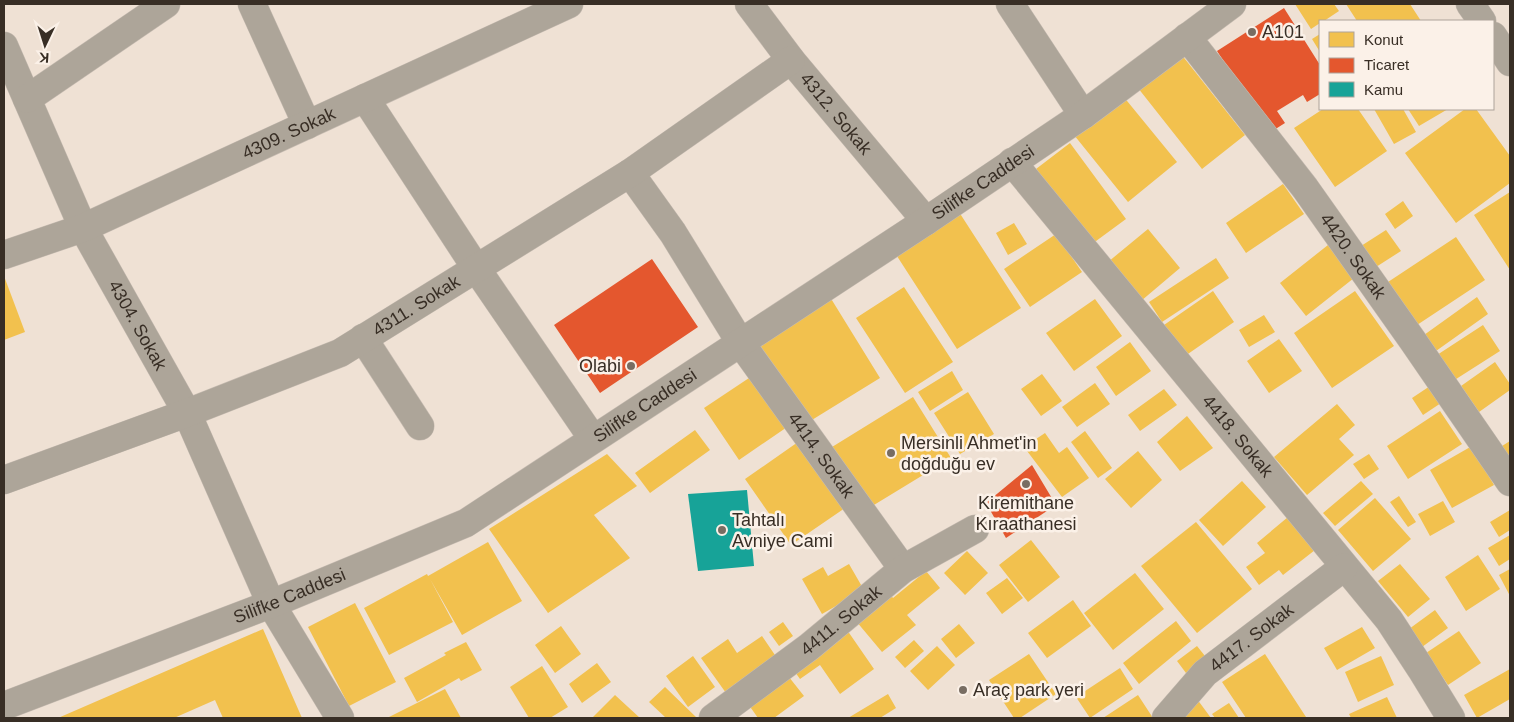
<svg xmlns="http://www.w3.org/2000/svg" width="1514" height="722" viewBox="0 0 1514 722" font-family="Arial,sans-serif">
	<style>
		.homes { fill: #f2c14e }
		.shops { fill: #e4572e }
		.public { fill: #17a398 }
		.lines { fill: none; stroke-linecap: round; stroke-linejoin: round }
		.minor-casing { stroke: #c8bdb3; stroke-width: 29 }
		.minor { stroke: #ada599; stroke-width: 28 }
		.poi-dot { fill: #786d62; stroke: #fbf1e8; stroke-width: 2 }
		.labels { text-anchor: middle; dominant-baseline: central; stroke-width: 5; stroke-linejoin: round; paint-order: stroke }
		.poi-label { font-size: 18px; fill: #382e25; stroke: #fbf1e8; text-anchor: start }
		.street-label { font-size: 18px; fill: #382e25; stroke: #fbf1e8 }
	</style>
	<rect width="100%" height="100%" fill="#efe1d4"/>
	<path class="homes" d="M 1295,4 L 1334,4 L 1339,11 L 1324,21 L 1320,21 L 1320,23 L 1311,29 Z
		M 1346,4 L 1410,4 L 1421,21 L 1357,21 Z
		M 1320,34 L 1320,52 L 1312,39 Z
		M 1181,54 L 1245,135 L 1202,169 L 1138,88 Z
		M 1123,96 L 1177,162 L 1128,202 L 1074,135 Z
		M 1323,109 L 1358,109 L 1387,151 L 1335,187 L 1294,128 Z
		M 1374,109 L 1403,109 L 1416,132 L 1394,144 Z
		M 1408,109 L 1448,109 L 1419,126 Z
		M 1465,109 L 1476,109 L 1510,156 L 1510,183 L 1456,223 L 1405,153 Z
		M 1070,143 L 1126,219 L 1092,244 L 1036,169 Z
		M 1283,184 L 1304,214 L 1246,253 L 1226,223 Z
		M 1510,192 L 1510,270 L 1474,215 Z
		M 1403,201 L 1413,216 L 1395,229 L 1385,214 Z
		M 959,212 L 1021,308 L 957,349 L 895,253 Z
		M 1014,223 L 1027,244 L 1008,255 L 996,233 Z
		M 1148,229 L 1180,268 L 1141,301 L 1108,262 Z
		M 1386,230 L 1401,251 L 1376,267 L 1361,246 Z
		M 1056,234 L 1082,272 L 1030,307 L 1004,269 Z
		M 1456,237 L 1485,280 L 1417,325 L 1388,282 Z
		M 1328,245 L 1354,278 L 1306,316 L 1280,283 Z
		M 1216,258 L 1229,278 L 1162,322 L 1149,302 Z
		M 4,276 L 25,332 L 4,340 Z
		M 904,287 L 953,362 L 905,393 L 856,318 Z
		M 1213,291 L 1234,322 L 1185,356 L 1164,325 Z
		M 1355,291 L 1394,346 L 1332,388 L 1294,333 Z
		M 830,297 L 880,378 L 807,423 L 757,342 Z
		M 1477,297 L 1488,314 L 1436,351 L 1424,335 Z
		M 1095,299 L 1122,336 L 1074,371 L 1046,333 Z
		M 1264,315 L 1275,332 L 1249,347 L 1239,330 Z
		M 1483,325 L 1500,351 L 1453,381 L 1437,355 Z
		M 1279,339 L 1302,371 L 1269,393 L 1247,361 Z
		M 1130,342 L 1151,371 L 1116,396 L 1096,367 Z
		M 1495,362 L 1510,384 L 1510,390 L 1479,412 L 1461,386 Z
		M 952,371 L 963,390 L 930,411 L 918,392 Z
		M 758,372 L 793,423 L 739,460 L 704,408 Z
		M 1042,374 L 1062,401 L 1041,416 L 1021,389 Z
		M 1095,383 L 1110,404 L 1077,427 L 1062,407 Z
		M 1430,386 L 1441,403 L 1423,415 L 1412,398 Z
		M 1164,389 L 1177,405 L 1140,431 L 1128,415 Z
		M 968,392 L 994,434 L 960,454 L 934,413 Z
		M 913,397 L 951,458 L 869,508 L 832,447 Z
		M 1337,404 L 1355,425 L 1339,439 L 1354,455 L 1307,495 L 1274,457 Z
		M 1440,411 L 1462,444 L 1408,479 L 1387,446 Z
		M 1187,416 L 1213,448 L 1180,471 L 1157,442 Z
		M 695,430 L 710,450 L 650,493 L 635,473 Z
		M 1085,431 L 1112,468 L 1098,478 L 1071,442 Z
		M 1045,433 L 1059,453 L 1067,447 L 1089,478 L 1062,497 L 1024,447 Z
		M 1510,441 L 1510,459 L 1502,446 Z
		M 798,442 L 845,508 L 791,545 L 745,479 Z
		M 1472,446 L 1494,485 L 1452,508 L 1430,470 Z
		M 1138,451 L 1162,480 L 1131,508 L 1105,479 Z
		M 607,454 L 637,486 L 594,515 L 630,558 L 548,613 L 489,529 Z
		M 1369,454 L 1379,469 L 1364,479 L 1353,464 Z
		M 1242,481 L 1266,507 L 1223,546 L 1199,520 Z
		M 1361,481 L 1373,494 L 1335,526 L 1323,513 Z
		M 1399,496 L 1416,522 L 1408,527 L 1390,502 Z
		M 1375,498 L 1411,539 L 1373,571 L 1338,530 Z
		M 1443,501 L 1455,522 L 1430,536 L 1418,514 Z
		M 1510,510 L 1510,530 L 1499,537 L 1490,522 Z
		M 1288,517 L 1315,550 L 1283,575 L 1279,570 L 1259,585 L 1246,567 L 1265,553 L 1257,543 Z
		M 1196,522 L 1252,589 L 1197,633 L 1141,566 Z
		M 1510,535 L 1510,559 L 1499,566 L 1488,548 Z
		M 1031,540 L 1060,577 L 1028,602 L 999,565 Z
		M 488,542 L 522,601 L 462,635 L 430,579 L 453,622 L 389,655 L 364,608 L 427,574 L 428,576 Z
		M 967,551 L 988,573 L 965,595 L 944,573 Z
		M 1478,555 L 1500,589 L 1466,611 L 1445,577 Z
		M 849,564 L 864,590 L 822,614 L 802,579 L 823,567 L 828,576 Z
		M 1400,564 L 1430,599 L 1408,617 L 1378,581 Z
		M 1510,569 L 1510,596 L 1499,575 Z
		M 926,571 L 940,588 L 907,615 L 916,625 L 882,652 L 856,621 L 890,594 L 893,598 Z
		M 1135,573 L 1164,609 L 1113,650 L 1084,613 Z
		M 1007,578 L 1023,598 L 1002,614 L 986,593 Z
		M 1073,600 L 1091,626 L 1047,658 L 1028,633 Z
		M 355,603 L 396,682 L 349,706 L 308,627 Z
		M 1435,610 L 1448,628 L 1422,647 L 1409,629 Z
		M 1176,621 L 1191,641 L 1139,684 L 1123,663 Z
		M 783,622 L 793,636 L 779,646 L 769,632 Z
		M 959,624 L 975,643 L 956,658 L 941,639 Z
		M 561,626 L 581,654 L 555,673 L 535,645 Z
		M 845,627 L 874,669 L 840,694 L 820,665 L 800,679 L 790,665 Z
		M 1362,627 L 1375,648 L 1337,670 L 1324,648 Z
		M 263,629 L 302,718 L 223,718 L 215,700 L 174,718 L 58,718 Z
		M 1459,631 L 1481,663 L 1448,685 L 1426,653 Z
		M 762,636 L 777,658 L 726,693 L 701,658 L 728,639 L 737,653 Z
		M 914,640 L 924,651 L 905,668 L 895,657 Z
		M 466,642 L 482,670 L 461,681 L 459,678 L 417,702 L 404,678 L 446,655 L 444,653 Z
		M 937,646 L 955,665 L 928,690 L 910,671 Z
		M 1197,646 L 1209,661 L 1189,677 L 1177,661 Z
		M 1029,654 L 1056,694 L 1020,718 L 1014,718 L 989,680 Z
		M 1265,654 L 1306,717 L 1304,718 L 1246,718 L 1222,682 Z
		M 693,656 L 715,687 L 688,707 L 666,676 Z
		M 1381,656 L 1394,685 L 1358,702 L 1345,672 Z
		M 597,663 L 611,682 L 582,703 L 569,684 Z
		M 542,666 L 568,707 L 550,718 L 529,718 L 510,687 Z
		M 1120,668 L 1133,689 L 1090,718 L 1076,697 Z
		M 1510,669 L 1510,699 L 1477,718 L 1464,695 Z
		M 785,672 L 804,696 L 774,718 L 758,718 L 746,701 Z
		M 665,687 L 696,717 L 695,718 L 666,718 L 649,702 Z
		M 445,689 L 461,718 L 387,718 Z
		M 888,694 L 896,708 L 880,718 L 848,718 Z
		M 615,695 L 640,718 L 592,718 Z
		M 1138,695 L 1153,718 L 1103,718 Z
		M 1387,697 L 1397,718 L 1351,718 L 1349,714 Z
		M 1197,699 L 1211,718 L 1173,718 Z
		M 1229,703 L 1239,718 L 1215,718 L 1212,714 Z"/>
	<path class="shops" d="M 1284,8 L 1320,65 L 1320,94 L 1307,102 L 1303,95 L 1277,111 L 1285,123 L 1269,133 L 1217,51 Z
		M 652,259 L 698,327 L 600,393 L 554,325 Z
		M 1032,465 L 1056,505 L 1006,538 L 986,503 Z"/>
	<path class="public" d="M 747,490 L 754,566 L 698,571 L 688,494 Z"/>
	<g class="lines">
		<g class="minor-casing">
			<g id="minor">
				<path d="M 252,4 L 307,125"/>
				<path id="s1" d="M 749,4 L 791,60 L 926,221"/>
				<path d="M 1010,4 L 1083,115"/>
				<path d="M 1470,4 L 1482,21"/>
				<path d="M 1493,36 L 1510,62"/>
				<path id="s2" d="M 1187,37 L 1305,188 L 1413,341 L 1510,482"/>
				<path id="s3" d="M 4,46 L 83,228 L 187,413 L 271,604 L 340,718"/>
				<path d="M 365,98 L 476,268 L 593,439"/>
				<path d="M 27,99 L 166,4"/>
				<path id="s4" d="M 1012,162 L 1389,620 L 1421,669 L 1451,718"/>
				<path id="s5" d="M 630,173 L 673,233 L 740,342 L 903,569"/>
				<path id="s6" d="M 4,255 L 83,228 L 569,4"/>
				<path d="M 363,338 L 420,426"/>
				<path id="s7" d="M 4,480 L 187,413 L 340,353 L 630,173 L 791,60"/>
				<path id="s8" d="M 4,706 L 271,604 L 466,523 L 926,221 L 1083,115 L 1232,4"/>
				<path id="s9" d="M 713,718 L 809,647 L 903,569 L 975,529"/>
				<path id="s10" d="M 1166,718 L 1205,673 L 1344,567"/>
			</g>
		</g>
		<use href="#minor" class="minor"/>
	</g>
	<g class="poi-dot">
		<circle cx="1252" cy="32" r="5"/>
		<circle cx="631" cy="366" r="5"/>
		<circle cx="891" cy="453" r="5"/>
		<circle cx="1026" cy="484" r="5"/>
		<circle cx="722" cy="530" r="5"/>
		<circle cx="963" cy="690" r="5"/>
	</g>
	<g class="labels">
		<g class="poi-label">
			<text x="1262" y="32">A101</text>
			<text x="621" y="366" text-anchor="end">Olabi</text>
			<text x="901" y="443">Mersinli Ahmet'in<tspan x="901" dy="21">doğduğu ev</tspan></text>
			<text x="1026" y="503" text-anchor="middle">Kiremithane<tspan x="1026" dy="21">Kıraathanesi</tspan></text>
			<text x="732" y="520">Tahtalı<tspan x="732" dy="21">Avniye Cami</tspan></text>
			<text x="973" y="690">Araç park yeri</text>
		</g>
		<g class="street-label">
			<text stroke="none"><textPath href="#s1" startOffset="140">4312. Sokak</textPath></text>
			<text stroke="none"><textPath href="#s6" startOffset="310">4309. Sokak</textPath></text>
			<text stroke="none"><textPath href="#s8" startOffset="1116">Silifke Caddesi</textPath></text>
			<text stroke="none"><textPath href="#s2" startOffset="275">4420. Sokak</textPath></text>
			<text stroke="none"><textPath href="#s7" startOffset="449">4311. Sokak</textPath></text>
			<text stroke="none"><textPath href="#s3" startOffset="310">4304. Sokak</textPath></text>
			<text stroke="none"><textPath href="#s8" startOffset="711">Silifke Caddesi</textPath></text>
			<text stroke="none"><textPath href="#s4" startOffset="355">4418. Sokak</textPath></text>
			<text stroke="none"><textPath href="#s5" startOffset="341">4414. Sokak</textPath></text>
			<text stroke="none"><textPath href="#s8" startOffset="306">Silifke Caddesi</textPath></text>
			<text stroke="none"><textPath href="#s9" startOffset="161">4411. Sokak</textPath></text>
			<text stroke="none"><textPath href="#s10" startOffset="118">4417. Sokak</textPath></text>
		</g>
	</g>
	<rect width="1514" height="722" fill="none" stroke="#382e25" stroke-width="10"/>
	<rect x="1319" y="20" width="175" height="90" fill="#fbf1e8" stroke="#ada39a"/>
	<rect x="1329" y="32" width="25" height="15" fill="#f2c14e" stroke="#ada39a"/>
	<text x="1364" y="45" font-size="15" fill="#382e25">Konut</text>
	<rect x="1329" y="58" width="25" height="15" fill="#e4572e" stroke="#ada39a"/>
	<text x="1364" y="70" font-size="15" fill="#382e25">Ticaret</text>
	<rect x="1329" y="82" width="25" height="15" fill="#17a398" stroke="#ada39a"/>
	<text x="1364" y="95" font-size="15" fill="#382e25">Kamu</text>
	<g transform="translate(45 45) rotate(184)" stroke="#fbf1e8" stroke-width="4" paint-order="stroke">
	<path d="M0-4L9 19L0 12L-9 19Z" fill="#382e25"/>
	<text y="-8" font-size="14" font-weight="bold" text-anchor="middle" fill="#382e25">K</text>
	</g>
</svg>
